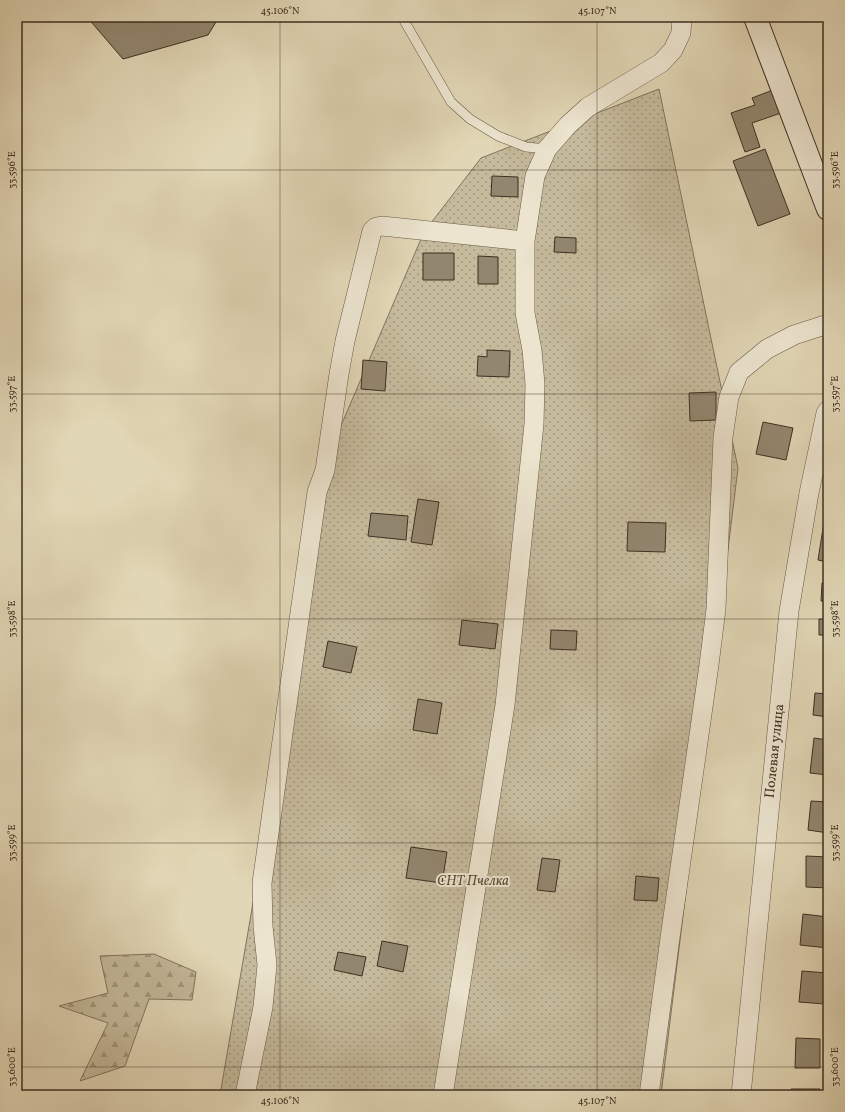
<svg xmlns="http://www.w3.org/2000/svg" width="845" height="1112" viewBox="0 0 845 1112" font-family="Vollkorn,serif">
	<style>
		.grass { fill: url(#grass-dots); stroke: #817560 }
		.forest { fill: url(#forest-firs); stroke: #817560 }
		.building { fill: #92866f; stroke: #3d3023 }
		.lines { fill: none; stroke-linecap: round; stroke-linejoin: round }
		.lane-casing { stroke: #665a48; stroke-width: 10 }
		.street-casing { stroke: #665a48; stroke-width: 20 }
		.secondary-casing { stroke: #3d3023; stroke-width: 24 }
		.lane { stroke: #ece4cf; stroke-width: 9 }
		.street { stroke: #ece4cf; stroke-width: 19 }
		.secondary { stroke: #ece4cf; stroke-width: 22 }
		.ticks { fill: none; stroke: #3d3023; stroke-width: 1; stroke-opacity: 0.45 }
		.labels { text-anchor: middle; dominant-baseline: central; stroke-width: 4; stroke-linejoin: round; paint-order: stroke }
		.street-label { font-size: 14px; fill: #3d3023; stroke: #ece4cf }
		.park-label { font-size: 14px; font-style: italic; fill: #584c3b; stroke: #ece4cf }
		.neatline { fill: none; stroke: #3d3023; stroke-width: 1.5 }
		.ticks-label { font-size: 10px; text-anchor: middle; fill: #3d3023 }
	</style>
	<defs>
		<pattern id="grass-dots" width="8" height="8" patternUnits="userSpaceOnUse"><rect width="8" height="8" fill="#c5ba9c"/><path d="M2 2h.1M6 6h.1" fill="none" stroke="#a1987f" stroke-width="1.8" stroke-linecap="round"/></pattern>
		<pattern id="forest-firs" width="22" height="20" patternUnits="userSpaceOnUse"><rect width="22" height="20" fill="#c5ba9c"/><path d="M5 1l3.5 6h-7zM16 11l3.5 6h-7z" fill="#a1987f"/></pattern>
	</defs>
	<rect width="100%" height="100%" fill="#e1d6b5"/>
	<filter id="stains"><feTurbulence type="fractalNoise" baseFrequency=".005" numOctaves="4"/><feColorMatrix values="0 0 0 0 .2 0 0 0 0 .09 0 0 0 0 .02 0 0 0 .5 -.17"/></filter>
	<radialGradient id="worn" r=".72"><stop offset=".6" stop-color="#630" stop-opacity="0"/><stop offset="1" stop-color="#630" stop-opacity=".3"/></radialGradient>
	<path class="grass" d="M 659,89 L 738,468 L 661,1095 L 220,1095 L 331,449 L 424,232 L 481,158 Z"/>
	<path class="forest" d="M 154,954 L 196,972 L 192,1000 L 149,999 L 125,1066 L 80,1081 L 108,1023 L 59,1006 L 108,993 L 100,956 Z"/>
	<path class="building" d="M 87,17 L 219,17 L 208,35 L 123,59 Z
		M 773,90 L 781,113 L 752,123 L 760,147 L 745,152 L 731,113 L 755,105 L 752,98 Z
		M 765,149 L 790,214 L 758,226 L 733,161 Z
		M 492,176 L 518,177 L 518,197 L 491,196 Z
		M 555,237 L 576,238 L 576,253 L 554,252 Z
		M 423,253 L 454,253 L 454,280 L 423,280 Z
		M 478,256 L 498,257 L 498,284 L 478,284 Z
		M 487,350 L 510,351 L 509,377 L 477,376 L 478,356 L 487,357 Z
		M 363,360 L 387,362 L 385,391 L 361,389 Z
		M 716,392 L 716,420 L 690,421 L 689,393 Z
		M 763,422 L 793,428 L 786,460 L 756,454 Z
		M 418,499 L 439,502 L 432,545 L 411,542 Z
		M 371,513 L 408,516 L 406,540 L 368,536 Z
		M 628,522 L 666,523 L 665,552 L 627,551 Z
		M 824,522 L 828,523 L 828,562 L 818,560 Z
		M 822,583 L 828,583 L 828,601 L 821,601 Z
		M 819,619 L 828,619 L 828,635 L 819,635 Z
		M 462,620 L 498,624 L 495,649 L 459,645 Z
		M 551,630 L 577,631 L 576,650 L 550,649 Z
		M 328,641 L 357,647 L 351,673 L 323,667 Z
		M 815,693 L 828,694 L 828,717 L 813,715 Z
		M 418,699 L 442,703 L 437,734 L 413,730 Z
		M 814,738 L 828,740 L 828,775 L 810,773 Z
		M 811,801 L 828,802 L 828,833 L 808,830 Z
		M 411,847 L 447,852 L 442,883 L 406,878 Z
		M 806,856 L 828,857 L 828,888 L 806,887 Z
		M 542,858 L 560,860 L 555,892 L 537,890 Z
		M 636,876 L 659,878 L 657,901 L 634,900 Z
		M 803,914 L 828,917 L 828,948 L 800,945 Z
		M 382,941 L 408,946 L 403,972 L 377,966 Z
		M 338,952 L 366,957 L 362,976 L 334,970 Z
		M 802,971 L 828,973 L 825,1004 L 799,1002 Z
		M 796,1038 L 820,1039 L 820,1068 L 795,1068 Z
		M 791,1089 L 820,1089 L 820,1095 L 791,1095 Z"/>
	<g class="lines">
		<g class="lane-casing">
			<path id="lane" d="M 402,17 L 451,102 L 470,119 L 498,136 L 526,147 L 547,149"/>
		</g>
		<g class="street-casing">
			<path id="street" d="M 245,1095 L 263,1007 L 267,965 L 263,926 L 262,883 L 317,492 L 325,470 L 339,374 L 345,341 L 372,231 L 376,227 L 382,226 L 525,241
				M 443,1095 L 505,705 L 534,424 L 535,384 L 532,350 L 525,313 L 525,241 L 535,176 L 547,149 L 568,125 L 588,107 L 661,63 L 673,50 L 681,33 L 682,17
				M 649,1095 L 670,938 L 709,665 L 716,609 L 723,437 L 729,397 L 739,372 L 767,349 L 794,335 L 828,324
				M 741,1095 L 789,611 L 809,493 L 826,413 L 828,410"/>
		</g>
		<g class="secondary-casing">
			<path id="secondary" d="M 755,17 L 828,209"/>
		</g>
		<use href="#lane" class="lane"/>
		<use href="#street" class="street"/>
		<use href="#secondary" class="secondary"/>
	</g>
	<path class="ticks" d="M 280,17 L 280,1095M 597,17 L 597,1095M 17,170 L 828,170M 17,394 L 828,394M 17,619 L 828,619M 17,843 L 828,843M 17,1067 L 828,1067"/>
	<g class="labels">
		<g class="street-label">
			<text transform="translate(775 751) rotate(-84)">Полевая улица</text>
		</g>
		<g class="park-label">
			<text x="473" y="881">СНТ Пчелка</text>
		</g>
	</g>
	<rect width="845" height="1112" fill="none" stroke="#e1d6b5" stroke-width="44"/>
	<rect x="22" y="22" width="801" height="1068" class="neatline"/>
	<g class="ticks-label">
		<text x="280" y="14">45.106°N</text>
		<text x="597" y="14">45.107°N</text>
		<text transform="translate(834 170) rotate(-90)" y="4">33.596°E</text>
		<text transform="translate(11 170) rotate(-90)" y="4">33.596°E</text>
		<text transform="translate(834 394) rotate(-90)" y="4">33.597°E</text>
		<text transform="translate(11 394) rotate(-90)" y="4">33.597°E</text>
		<text transform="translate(834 619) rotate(-90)" y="4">33.598°E</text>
		<text transform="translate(11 619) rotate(-90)" y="4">33.598°E</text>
		<text transform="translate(834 843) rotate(-90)" y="4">33.599°E</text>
		<text transform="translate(11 843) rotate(-90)" y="4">33.599°E</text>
		<text transform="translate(834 1067) rotate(-90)" y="4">33.600°E</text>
		<text transform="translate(11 1067) rotate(-90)" y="4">33.600°E</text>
		<text x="280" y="1104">45.106°N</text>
		<text x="597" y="1104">45.107°N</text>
	</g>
	<rect width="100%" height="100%" filter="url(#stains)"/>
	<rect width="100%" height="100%" fill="url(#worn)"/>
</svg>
